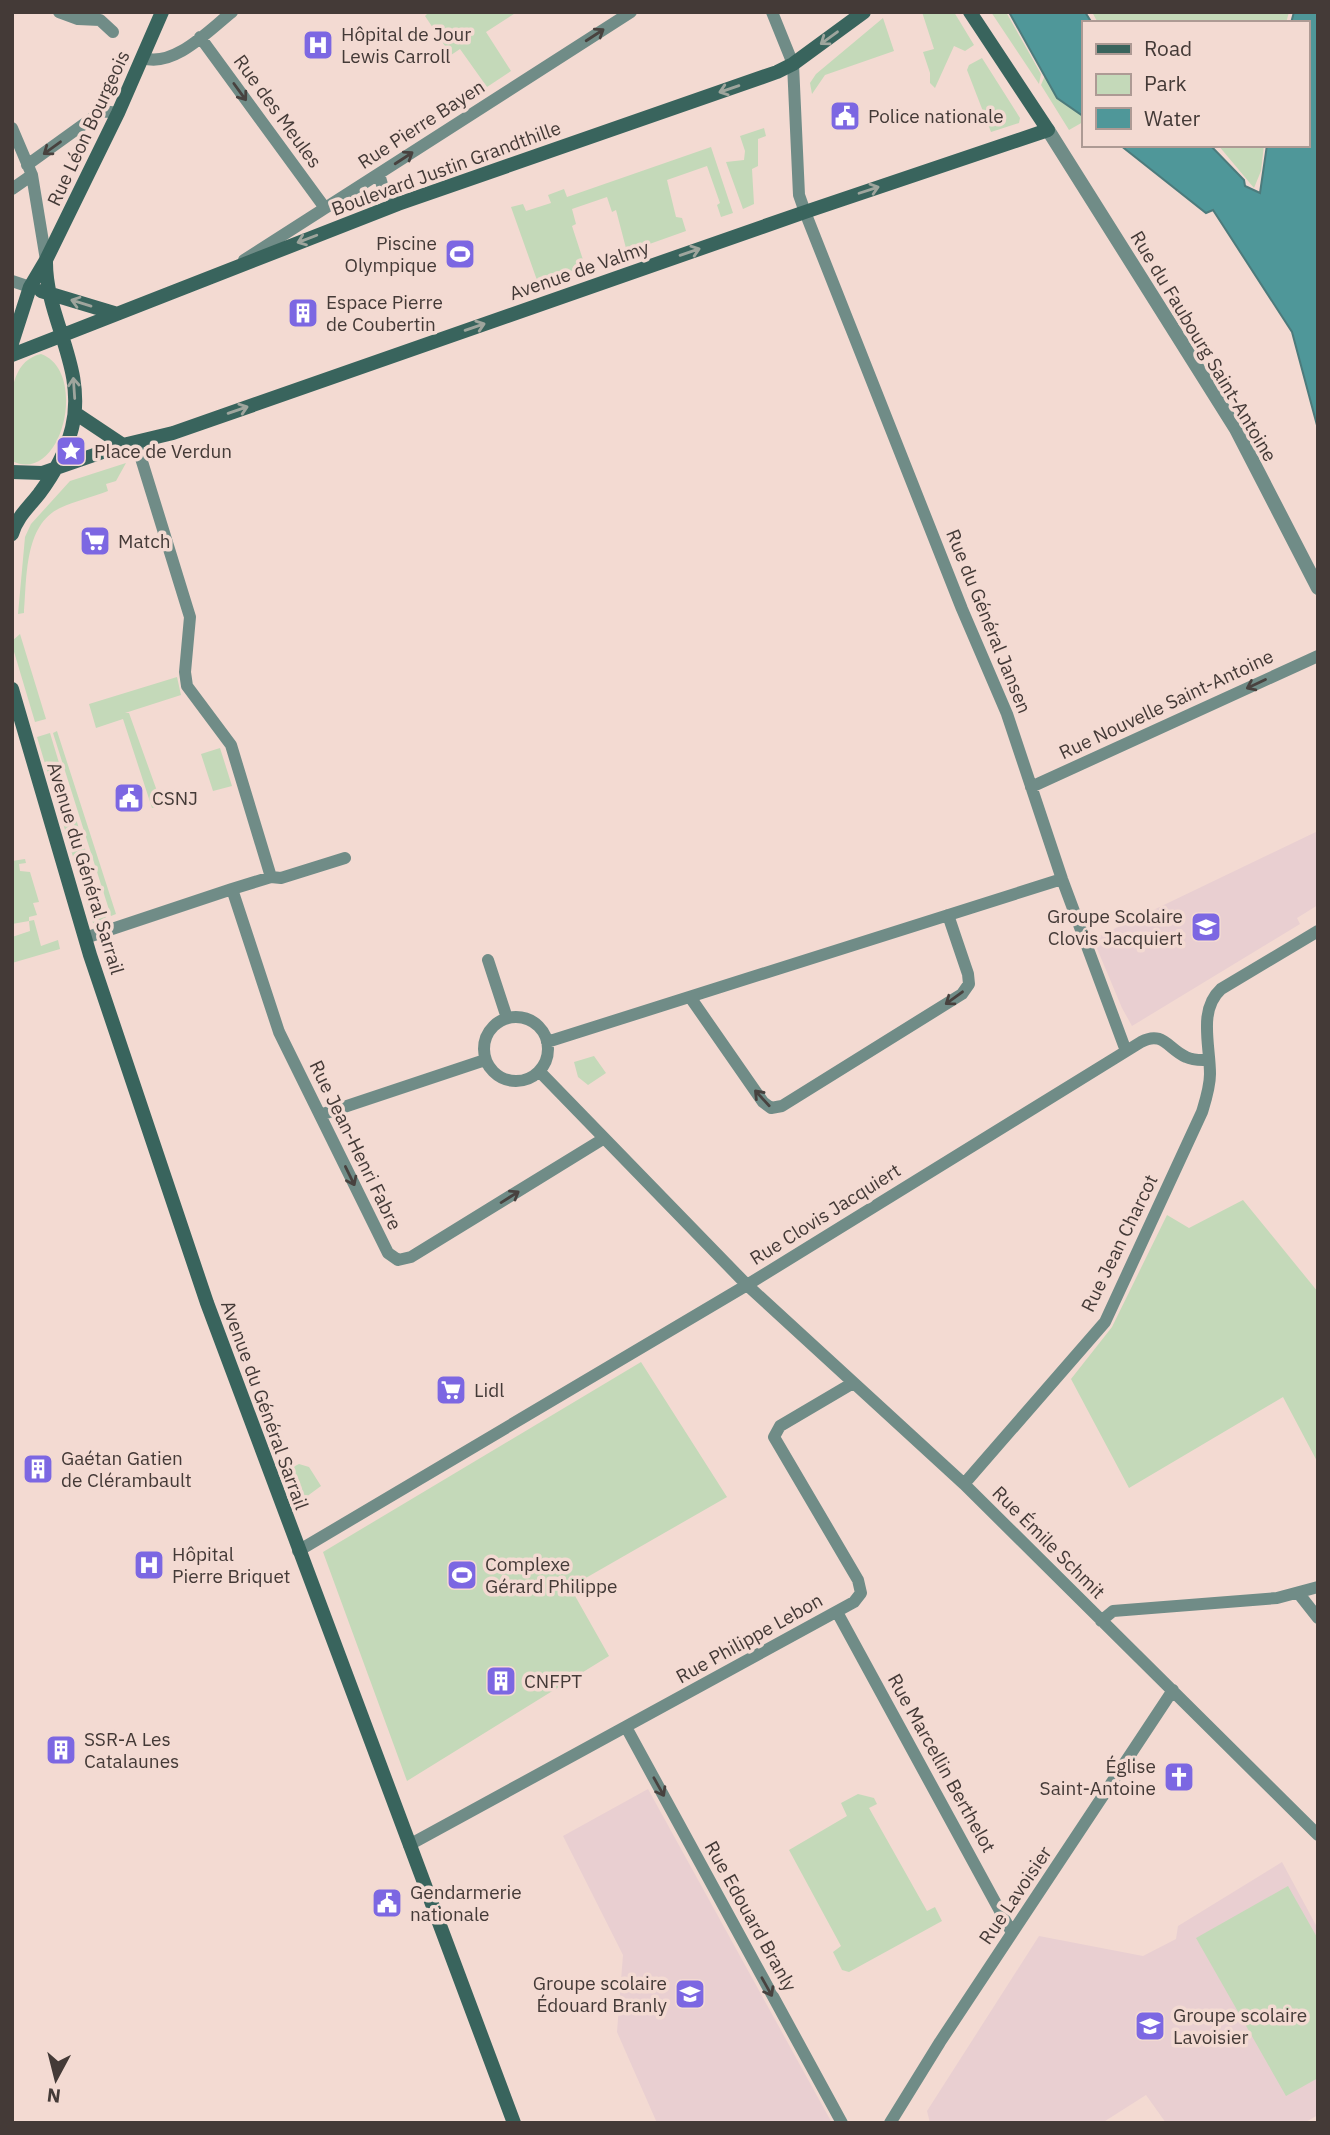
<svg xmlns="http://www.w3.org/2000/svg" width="1330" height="2135" viewBox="0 0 1330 2135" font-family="'IBM Plex Sans',sans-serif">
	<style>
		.education { fill: #e9cfd1 }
		.green { fill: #c4d9b9 }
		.water { fill: #4f9799; stroke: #4c7b7c; stroke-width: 2 }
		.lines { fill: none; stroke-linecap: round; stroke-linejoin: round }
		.minor { stroke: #708c87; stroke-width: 12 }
		.tertiary { stroke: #708c87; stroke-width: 14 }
		.secondary { stroke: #39645d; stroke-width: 14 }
		.oneway { stroke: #48423f }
		.oneway2 { stroke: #9fa59d }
		.labels { text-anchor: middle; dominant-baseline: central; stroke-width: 7; stroke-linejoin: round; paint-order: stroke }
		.poi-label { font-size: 19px; fill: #443a37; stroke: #f3dad2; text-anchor: start }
		.street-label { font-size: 19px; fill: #443a37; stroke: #f3dad2 }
	</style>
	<rect width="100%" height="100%" fill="#f3dad2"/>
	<path class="education" d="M 1318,831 L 1318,905 L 1297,918 L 1300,924 L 1132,1026 L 1122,1008 L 1093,939 Z
		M 648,1789 L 832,2123 L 657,2123 L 617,2032 L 623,1955 L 563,1836 Z
		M 1282,1862 L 1318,1929 L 1318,2115 L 1304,2123 L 1166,2123 L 1146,2095 L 1102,2123 L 930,2123 L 927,2111 L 1039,1936 L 1143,1956 L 1176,1939 L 1178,1926 Z"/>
	<path class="green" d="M 429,12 L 517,12 L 486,32 L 511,71 L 487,87 L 460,49 L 451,55 L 425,16 Z
		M 922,12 L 954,12 L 974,45 L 965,51 L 954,46 L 935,88 L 930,83 L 930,73 L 923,52 L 934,49 Z
		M 991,12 L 1006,12 L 1041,74 L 1039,84 Z
		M 1092,12 L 1289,12 L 1286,23 L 1098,23 Z
		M 883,18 L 894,51 L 825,75 L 812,94 L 810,83 L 816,74 Z
		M 1053,56 L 1083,87 L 1083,122 L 1069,130 L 1041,85 Z
		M 982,58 L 1020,118 L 1019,123 L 991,132 L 967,70 L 969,65 Z
		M 764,128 L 766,136 L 758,139 L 758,166 L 752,169 L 754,204 L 743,209 L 726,162 L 744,160 L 745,151 L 740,136 Z
		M 1218,145 L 1264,145 L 1261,171 L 1254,188 Z
		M 711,147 L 733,213 L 721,217 L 717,205 L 720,203 L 707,166 L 667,180 L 676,217 L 682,218 L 686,231 L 627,252 L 616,210 L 612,212 L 607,197 L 572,209 L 576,224 L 572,226 L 585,266 L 538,283 L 511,207 L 523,204 L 526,211 L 551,203 L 548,195 L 564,189 L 567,197 Z
		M 41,354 C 89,371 62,486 12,461 C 12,428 0,363 41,354 Z
		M 126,463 L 116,481 L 106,484 L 108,491 C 92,497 75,501 60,508 C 24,525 27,578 24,613 L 18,614 L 25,537 L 31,524 L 70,481 Z
		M 20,634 L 46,719 L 35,722 L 12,645 L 12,641 Z
		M 177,677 L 181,695 L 125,713 L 129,713 L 162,805 L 152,808 L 123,719 L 96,728 L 89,704 Z
		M 57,731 L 116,914 L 111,916 L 53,733 Z
		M 50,733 L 106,918 L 93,923 L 37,737 Z
		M 220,748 L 232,786 L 213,791 L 201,754 Z
		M 25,859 L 26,863 L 19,864 L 20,871 L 30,872 L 39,902 L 33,903 L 37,915 L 29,917 L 29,921 L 34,920 L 41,946 L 58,940 L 60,949 L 12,963 L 12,937 L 30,931 L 29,921 L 12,924 L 12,861 Z
		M 594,1056 L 606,1073 L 588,1085 L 578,1077 L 574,1062 Z
		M 1243,1200 L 1318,1292 L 1318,1463 L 1283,1397 L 1129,1488 L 1071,1379 L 1112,1327 L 1167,1215 L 1189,1228 Z
		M 641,1362 L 727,1497 L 570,1587 L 609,1656 L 407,1781 L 323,1552 Z
		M 299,1464 L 309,1467 L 321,1486 L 306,1497 L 293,1481 L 293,1467 Z
		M 858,1794 L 874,1798 L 877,1804 L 869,1808 L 927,1911 L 935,1907 L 942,1921 L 849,1972 L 842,1970 L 833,1952 L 841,1946 L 789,1850 L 847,1816 L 841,1803 Z
		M 1288,1886 L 1318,1939 L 1318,2078 L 1286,2096 L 1196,1938 Z"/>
	<path class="water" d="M 1009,12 L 1085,12 L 1092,23 L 1083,23 L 1083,116 L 1057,98 Z
		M 1294,12 L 1318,12 L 1318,429 L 1292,332 L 1213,210 L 1206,213 L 1120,145 L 1210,145 L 1244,180 L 1245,186 L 1260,193 L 1267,145 L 1307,145 L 1307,23 L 1291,23 Z"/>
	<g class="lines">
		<path class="minor" d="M 59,12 L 78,19 L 100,20 L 113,32
			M 772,12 L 793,64 L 799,195 L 805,212 L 962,609 L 1007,714 L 1062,879 L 1126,1051
			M 200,37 L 325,208
			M 143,58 C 174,68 209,30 232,12
			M 12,128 L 32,175 L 46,260
			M 27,165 L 102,111 L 118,113
			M 379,174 L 383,188 L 398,204
			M 12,189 L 32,175
			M 244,260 L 631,12
			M 12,281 L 30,287
			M 136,442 L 190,617 L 185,672 L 187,686 L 231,745 L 271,877
			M 1031,787 L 1318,656
			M 232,889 L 279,1032 L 388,1253 L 398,1260 L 411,1257 L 603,1139
			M 85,938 L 232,889 L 271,877 L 281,878 L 345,858
			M 488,960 L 507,1018
			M 690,997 L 763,1102 L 771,1108 L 782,1106 L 962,994 L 969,984 L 968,974 L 948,915
			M484 1049a32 32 0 1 1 64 0a32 32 0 1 1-64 0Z
			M 547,1042 L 1062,879
			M 539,1071 L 747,1285 L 964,1484 L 1318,1835
			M 320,1115 L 485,1060
			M 964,1484 L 1105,1322 L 1202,1112 C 1206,1099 1210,1087 1210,1074 C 1210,1045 1198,1010 1221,989 L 1318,931
			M 298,1551 L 747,1285 L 1141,1042 C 1163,1030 1168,1049 1186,1057 C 1194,1061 1201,1060 1209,1060
			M 1299,1594 L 1318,1618
			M 837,1612 L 1012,1933
			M 1101,1621 L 1113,1611 L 1277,1598 L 1318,1587
			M 626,1727 L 842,2123
			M 409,1845 L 854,1602 L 861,1593 L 858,1580 L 774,1437 L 780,1426 L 853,1383
			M 890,2123 L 940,2042 L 1173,1690"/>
		<path class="tertiary" d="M 1048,130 L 1236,429 L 1318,588"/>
		<path class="secondary" d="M 41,291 L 114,313
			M 12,343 L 30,287 L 46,260 L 118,113 L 162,12
			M 12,355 L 398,204 L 777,72 L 793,64 L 864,12
			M 75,413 L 123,445
			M 12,472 L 42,473 L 123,445 L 173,433 L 805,212 L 1048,130 L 970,12
			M 12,534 C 17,517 28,508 39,494 C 54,474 66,452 72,428 C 87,367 45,318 46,260
			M 12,689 L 90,955 L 207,1303 L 514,2123"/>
	</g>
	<defs><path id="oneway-shaft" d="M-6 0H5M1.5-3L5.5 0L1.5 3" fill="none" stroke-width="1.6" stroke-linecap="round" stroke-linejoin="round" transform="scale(1.75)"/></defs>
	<g class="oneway">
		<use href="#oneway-shaft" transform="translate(595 35) rotate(-33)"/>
		<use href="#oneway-shaft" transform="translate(240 92) rotate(54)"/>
		<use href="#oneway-shaft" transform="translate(52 148) rotate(144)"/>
		<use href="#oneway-shaft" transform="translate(404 158) rotate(-33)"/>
		<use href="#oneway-shaft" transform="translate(1256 684) rotate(155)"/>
		<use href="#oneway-shaft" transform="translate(954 998) rotate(144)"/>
		<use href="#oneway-shaft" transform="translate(762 1098) rotate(-133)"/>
		<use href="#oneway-shaft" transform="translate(350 1176) rotate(64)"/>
		<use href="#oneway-shaft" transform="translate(510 1197) rotate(-32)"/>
		<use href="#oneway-shaft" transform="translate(659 1787) rotate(61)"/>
		<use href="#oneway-shaft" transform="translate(767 1987) rotate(61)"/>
	</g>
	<g class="oneway2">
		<use href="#oneway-shaft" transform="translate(829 38) rotate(144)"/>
		<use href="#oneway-shaft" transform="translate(729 89) rotate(161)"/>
		<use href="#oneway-shaft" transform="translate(869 190) rotate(-18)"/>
		<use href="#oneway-shaft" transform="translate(307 239) rotate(159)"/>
		<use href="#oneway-shaft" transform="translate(690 252) rotate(-19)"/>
		<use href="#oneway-shaft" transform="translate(81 303) rotate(-163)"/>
		<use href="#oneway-shaft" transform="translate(475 327) rotate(-19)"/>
		<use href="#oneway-shaft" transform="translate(74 388) rotate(-94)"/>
		<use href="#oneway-shaft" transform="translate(238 410) rotate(-19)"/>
	</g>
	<defs>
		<g id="hospital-square" transform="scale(1.575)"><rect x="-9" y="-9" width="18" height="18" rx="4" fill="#7c67e2" stroke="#f3dad2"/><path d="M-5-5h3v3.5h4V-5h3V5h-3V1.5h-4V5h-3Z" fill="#fff"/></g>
		<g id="civic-square" transform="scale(1.575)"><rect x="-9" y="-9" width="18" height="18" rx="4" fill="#7c67e2" stroke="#f3dad2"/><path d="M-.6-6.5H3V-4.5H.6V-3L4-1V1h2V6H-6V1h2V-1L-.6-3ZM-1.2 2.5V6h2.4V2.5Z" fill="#fff"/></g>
		<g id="stadium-square" transform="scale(1.575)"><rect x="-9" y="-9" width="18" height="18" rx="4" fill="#7c67e2" stroke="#f3dad2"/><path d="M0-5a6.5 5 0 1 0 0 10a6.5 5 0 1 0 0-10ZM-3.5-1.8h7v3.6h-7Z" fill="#fff"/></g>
		<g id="building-square" transform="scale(1.575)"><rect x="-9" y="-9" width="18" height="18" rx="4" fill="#7c67e2" stroke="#f3dad2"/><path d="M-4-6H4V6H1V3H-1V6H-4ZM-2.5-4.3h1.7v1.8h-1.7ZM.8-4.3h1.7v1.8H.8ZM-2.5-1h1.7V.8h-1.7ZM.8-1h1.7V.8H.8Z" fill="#fff"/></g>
		<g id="sight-square" transform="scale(1.575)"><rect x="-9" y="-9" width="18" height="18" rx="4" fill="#7c67e2" stroke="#f3dad2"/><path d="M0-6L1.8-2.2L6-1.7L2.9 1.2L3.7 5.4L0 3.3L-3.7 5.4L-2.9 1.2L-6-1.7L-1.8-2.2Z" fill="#fff"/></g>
		<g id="supermarket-square" transform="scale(1.575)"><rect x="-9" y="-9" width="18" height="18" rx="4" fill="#7c67e2" stroke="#f3dad2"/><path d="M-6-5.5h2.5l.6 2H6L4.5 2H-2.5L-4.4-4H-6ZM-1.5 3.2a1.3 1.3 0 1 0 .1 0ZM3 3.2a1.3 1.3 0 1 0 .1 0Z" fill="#fff"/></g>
		<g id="school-square" transform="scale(1.575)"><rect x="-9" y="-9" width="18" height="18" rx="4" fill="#7c67e2" stroke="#f3dad2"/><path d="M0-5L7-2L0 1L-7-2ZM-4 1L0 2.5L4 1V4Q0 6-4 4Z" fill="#fff"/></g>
		<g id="church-square" transform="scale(1.575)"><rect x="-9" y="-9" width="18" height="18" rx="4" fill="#7c67e2" stroke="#f3dad2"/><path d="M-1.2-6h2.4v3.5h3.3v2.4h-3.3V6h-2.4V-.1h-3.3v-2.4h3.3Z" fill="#fff"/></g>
	</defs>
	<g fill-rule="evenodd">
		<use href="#hospital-square" x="318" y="45"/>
		<use href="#civic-square" x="845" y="116"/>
		<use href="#stadium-square" x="460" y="254"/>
		<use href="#building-square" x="303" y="313"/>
		<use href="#sight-square" x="71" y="451"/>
		<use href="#supermarket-square" x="95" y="541"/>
		<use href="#civic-square" x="129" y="798"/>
		<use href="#school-square" x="1206" y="927"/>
		<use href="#supermarket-square" x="451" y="1390"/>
		<use href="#building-square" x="38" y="1469"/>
		<use href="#hospital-square" x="149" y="1565"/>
		<use href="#stadium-square" x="462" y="1575"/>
		<use href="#building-square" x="501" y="1681"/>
		<use href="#building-square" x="61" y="1750"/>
		<use href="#church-square" x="1179" y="1777"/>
		<use href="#civic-square" x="387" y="1903"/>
		<use href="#school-square" x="690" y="1994"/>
		<use href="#school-square" x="1150" y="2026"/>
	</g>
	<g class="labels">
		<g class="poi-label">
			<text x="341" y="34">Hôpital de Jour<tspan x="341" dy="22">Lewis Carroll</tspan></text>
			<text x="868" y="116">Police nationale</text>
			<text x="437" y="243" text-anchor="end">Piscine<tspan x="437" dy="22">Olympique</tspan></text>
			<text x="326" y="302">Espace Pierre<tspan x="326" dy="22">de Coubertin</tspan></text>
			<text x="94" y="451">Place de Verdun</text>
			<text x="118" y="541">Match</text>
			<text x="152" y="798">CSNJ</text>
			<text x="1183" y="916" text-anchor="end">Groupe Scolaire<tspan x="1183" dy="22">Clovis Jacquiert</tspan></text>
			<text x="474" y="1390">Lidl</text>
			<text x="61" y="1458">Gaétan Gatien<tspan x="61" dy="22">de Clérambault</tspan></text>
			<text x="172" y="1554">Hôpital<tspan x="172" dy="22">Pierre Briquet</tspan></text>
			<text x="485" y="1564">Complexe<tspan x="485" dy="22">Gérard Philippe</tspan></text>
			<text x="524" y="1681">CNFPT</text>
			<text x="84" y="1739">SSR-A Les<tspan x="84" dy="22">Catalaunes</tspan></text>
			<text x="1156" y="1766" text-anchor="end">Église<tspan x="1156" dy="22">Saint-Antoine</tspan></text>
			<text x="410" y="1892">Gendarmerie<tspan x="410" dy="22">nationale</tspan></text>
			<text x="667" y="1983" text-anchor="end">Groupe scolaire<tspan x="667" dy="22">Édouard Branly</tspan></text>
			<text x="1173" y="2015">Groupe scolaire<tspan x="1173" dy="22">Lavoisier</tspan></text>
		</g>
		<g class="street-label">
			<text transform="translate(278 111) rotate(54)">Rue des Meules</text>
			<text transform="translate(421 124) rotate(-33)">Rue Pierre Bayen</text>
			<text transform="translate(88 128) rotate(-65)">Rue Léon Bourgeois</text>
			<text transform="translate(446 168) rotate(-20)">Boulevard Justin Grandthille</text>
			<text transform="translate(579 270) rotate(-19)">Avenue de Valmy</text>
			<text transform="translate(1204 346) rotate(59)">Rue du Faubourg Saint-Antoine</text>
			<text transform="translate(989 621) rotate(68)">Rue du Général Jansen</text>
			<text transform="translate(1166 704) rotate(-25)">Rue Nouvelle Saint-Antoine</text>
			<text transform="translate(86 868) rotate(73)">Avenue du Général Sarrail</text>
			<text transform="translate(356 1145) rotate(64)">Rue Jean-Henri Fabre</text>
			<text transform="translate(825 1214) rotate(-32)">Rue Clovis Jacquiert</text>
			<text transform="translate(1119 1243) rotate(-64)">Rue Jean Charcot</text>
			<text transform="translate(265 1405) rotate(70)">Avenue du Général Sarrail</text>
			<text transform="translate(1049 1542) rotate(45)">Rue Émile Schmit</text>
			<text transform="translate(749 1638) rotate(-29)">Rue Philippe Lebon</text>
			<text transform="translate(942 1763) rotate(61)">Rue Marcellin Berthelot</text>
			<text transform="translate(1015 1895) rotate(-56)">Rue Lavoisier</text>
			<text transform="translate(751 1916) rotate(61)">Rue Edouard Branly</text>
		</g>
	</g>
	<rect width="1330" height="2135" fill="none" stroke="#443a37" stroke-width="28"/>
	<rect x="1082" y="21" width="228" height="126" fill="#f3dad2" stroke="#ad9a94" stroke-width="2"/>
	<rect x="1096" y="44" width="35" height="10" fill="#39645d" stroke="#ad9a94" stroke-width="2"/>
	<text x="1144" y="56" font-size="21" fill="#443a37">Road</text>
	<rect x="1096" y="74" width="35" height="21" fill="#c4d9b9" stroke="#ad9a94" stroke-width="2"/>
	<text x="1144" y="91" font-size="21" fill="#443a37">Park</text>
	<rect x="1096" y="108" width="35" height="21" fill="#4f9799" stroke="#ad9a94" stroke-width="2"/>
	<text x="1144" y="126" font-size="21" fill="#443a37">Water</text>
	<g transform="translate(56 2079) rotate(187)" stroke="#f3dad2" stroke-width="5" paint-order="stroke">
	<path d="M0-5L12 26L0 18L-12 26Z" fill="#443a37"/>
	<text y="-10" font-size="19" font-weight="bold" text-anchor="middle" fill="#443a37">N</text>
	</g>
</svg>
